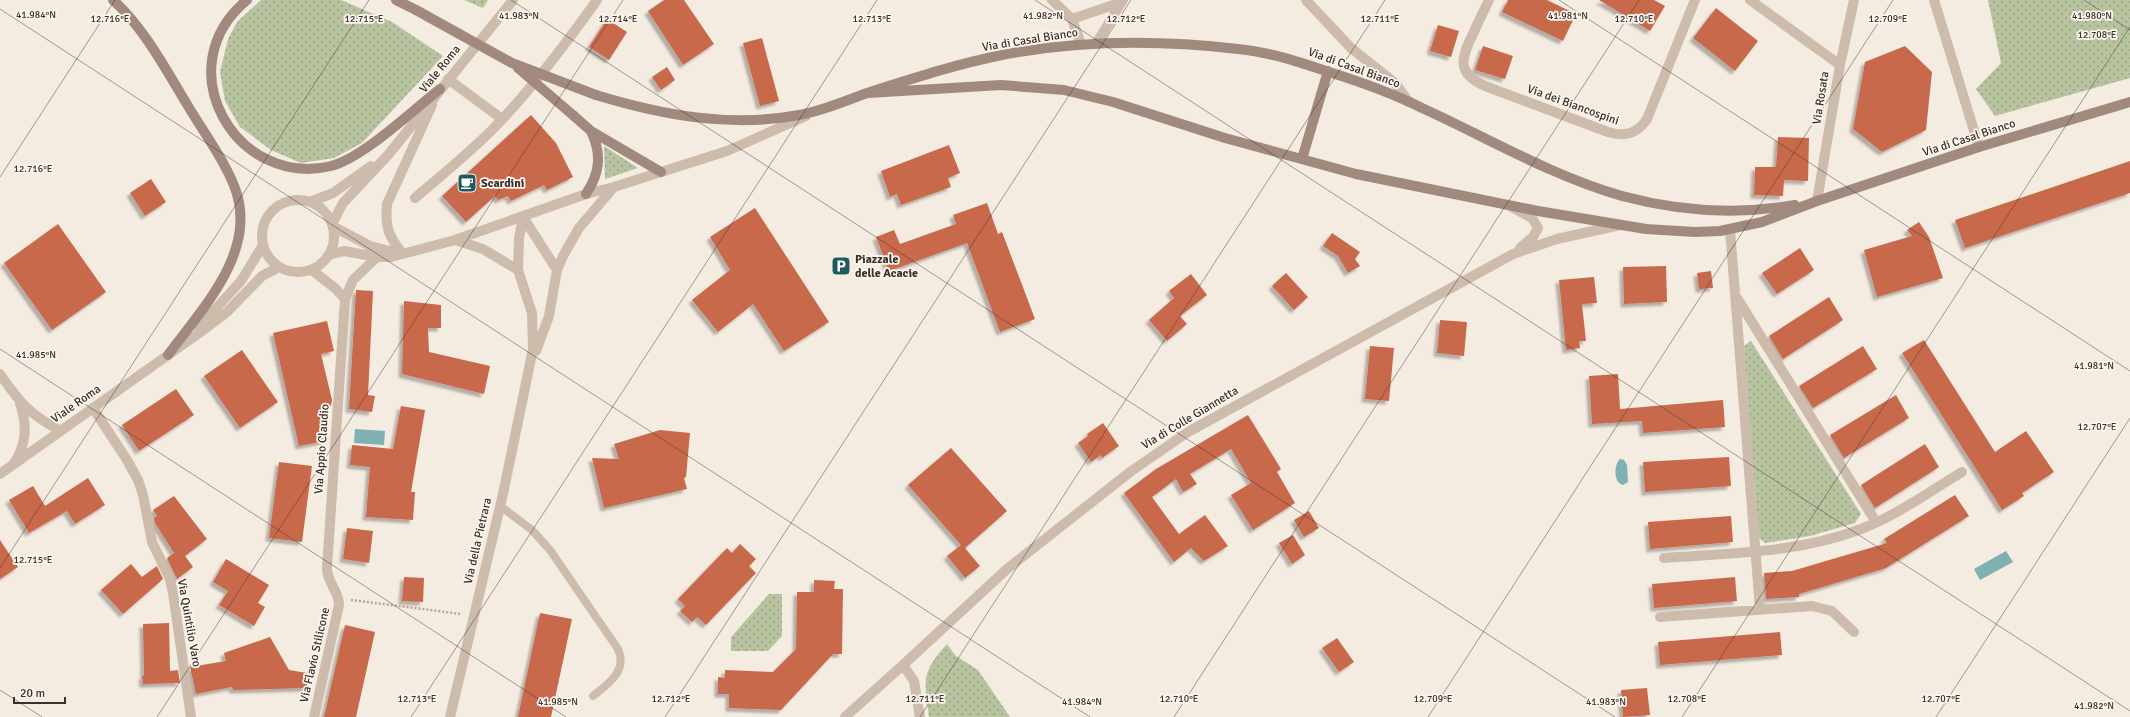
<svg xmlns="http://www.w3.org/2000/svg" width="2130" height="717" viewBox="0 0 2130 717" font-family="Signika,sans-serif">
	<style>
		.grass { fill: url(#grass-dots) }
		.water { fill: #7fb0b2 }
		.building { fill: #c8694b; filter: url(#shadow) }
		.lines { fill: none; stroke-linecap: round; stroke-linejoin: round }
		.path { stroke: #b9a596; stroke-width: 2.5; stroke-dasharray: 2 2; stroke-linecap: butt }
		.service { stroke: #cdbbac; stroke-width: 8 }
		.minor { stroke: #cdbbac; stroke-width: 10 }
		.tertiary { stroke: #cdbbac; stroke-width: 10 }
		.secondary { stroke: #a18a7d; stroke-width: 10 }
		.secondary-bridge { stroke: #a18a7d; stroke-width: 10 }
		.ticks { fill: none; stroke: #3b302b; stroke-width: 1; stroke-opacity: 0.45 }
		.labels { text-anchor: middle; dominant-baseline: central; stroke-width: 3.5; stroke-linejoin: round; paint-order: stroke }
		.street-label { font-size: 12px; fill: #3b302b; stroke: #fbf5ee }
		.poi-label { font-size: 12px; font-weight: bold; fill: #3b302b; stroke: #fbf5ee; text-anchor: start }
		.ticks-label { font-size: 10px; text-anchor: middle; fill: #3b302b; stroke: #fbf5ee; stroke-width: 3.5; stroke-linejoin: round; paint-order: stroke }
	</style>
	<defs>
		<pattern id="grass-dots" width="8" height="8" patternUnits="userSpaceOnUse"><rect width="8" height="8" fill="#b8c4a0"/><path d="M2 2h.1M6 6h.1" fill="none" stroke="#97a083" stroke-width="1.8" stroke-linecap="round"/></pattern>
		<filter id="shadow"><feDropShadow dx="-3.5" dy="3.5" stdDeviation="1" flood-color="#0004"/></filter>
	</defs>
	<rect width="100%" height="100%" fill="#f4ebe1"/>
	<path class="grass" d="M 261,0 L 341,0 L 392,22 L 443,56 L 362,143 L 334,158 L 301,163 L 271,150 L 240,127 L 225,101 L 220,72 L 228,39 L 237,22 Z
		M 464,0 L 488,0 L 483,8 Z
		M 1988,0 L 2130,0 L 2130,78 L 1995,116 L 1976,89 L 2001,63 Z
		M 604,146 L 638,168 L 605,179 Z
		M 1751,341 L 1861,514 L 1855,523 L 1810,536 L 1765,543 L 1758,537 L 1744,346 Z
		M 769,594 L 782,594 L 782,636 L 768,651 L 731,651 L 731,637 Z
		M 947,644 L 956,656 L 978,670 L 1010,717 L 929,717 C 924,680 921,673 947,644 Z"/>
	<path class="water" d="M 355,429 L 385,431 L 384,445 L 354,443 Z
		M 1620,459 L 1624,460 L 1627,465 L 1628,482 L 1623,485 C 1613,483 1614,464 1620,459 Z
		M 2006,551 L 2013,562 L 1980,580 L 1974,569 Z"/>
	<path class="building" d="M 664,0 L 684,0 L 714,44 L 683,65 L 648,11 Z
		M 1508,0 L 1547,0 L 1576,14 L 1563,41 L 1502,12 Z
		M 1599,0 L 1654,0 L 1665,6 L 1650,31 Z
		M 1716,8 L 1758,41 L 1735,71 L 1693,38 Z
		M 607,19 L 627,32 L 609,60 L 589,47 Z
		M 1438,25 L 1459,31 L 1451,57 L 1430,51 Z
		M 762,38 L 779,101 L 760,106 L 743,43 Z
		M 1483,46 L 1513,56 L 1505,79 L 1475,70 Z
		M 1905,46 L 1932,72 L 1926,130 L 1882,152 L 1853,129 L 1865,62 Z
		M 667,67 L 675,80 L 661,90 L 652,77 Z
		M 531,115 L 556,143 L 573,177 L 547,190 L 544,185 L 511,201 L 508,196 L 498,200 L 495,196 L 466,222 L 442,196 Z
		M 1778,137 L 1809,138 L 1808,181 L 1784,180 L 1783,196 L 1754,195 L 1755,167 L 1776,167 Z
		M 949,145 L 960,173 L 948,178 L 951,187 L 901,205 L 897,194 L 890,197 L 881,171 Z
		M 2130,161 L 2130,193 L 1965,248 L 1955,220 Z
		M 151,179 L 166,202 L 145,216 L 130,193 Z
		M 987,203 L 998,234 L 1002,232 L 1035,319 L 1000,332 L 967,243 L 889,271 L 876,237 L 894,230 L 900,244 L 956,224 L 953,215 Z
		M 755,208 L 829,322 L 784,351 L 753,304 L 718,332 L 692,300 L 730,270 L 710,237 Z
		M 1919,222 L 1929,237 L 1943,278 L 1877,297 L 1864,250 L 1912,236 L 1907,230 Z
		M 58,224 L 106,292 L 52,330 L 4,263 Z
		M 1332,233 L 1360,252 L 1355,259 L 1360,266 L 1348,273 L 1338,256 L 1323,246 Z
		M 1800,248 L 1814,270 L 1777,294 L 1762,273 Z
		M 1666,266 L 1667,302 L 1624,304 L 1623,267 Z
		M 1711,271 L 1713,288 L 1699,289 L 1697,273 Z
		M 1286,273 L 1308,297 L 1294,310 L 1272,286 Z
		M 1191,274 L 1207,295 L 1180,316 L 1187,324 L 1167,341 L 1149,320 L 1174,298 L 1169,291 Z
		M 1594,277 L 1597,303 L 1582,304 L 1586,341 L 1579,341 L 1580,348 L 1566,350 L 1559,280 Z
		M 356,290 L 373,291 L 368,395 L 375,396 L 372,412 L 349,409 Z
		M 1829,297 L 1843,320 L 1783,359 L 1769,336 Z
		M 404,301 L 441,305 L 441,328 L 428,328 L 429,352 L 490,366 L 484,394 L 402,374 Z
		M 1440,320 L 1467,322 L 1464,356 L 1437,353 Z
		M 327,321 L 334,351 L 321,354 L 332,400 L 331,406 L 328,406 L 325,441 L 299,446 L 273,333 Z
		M 1924,340 L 1995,452 L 2026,431 L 2054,472 L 2022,493 L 2024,496 L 2002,510 L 1902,353 Z
		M 1370,346 L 1394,348 L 1389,401 L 1365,399 Z
		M 1863,346 L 1877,369 L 1813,408 L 1799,386 Z
		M 242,350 L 278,402 L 240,428 L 204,376 Z
		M 1618,374 L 1620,409 L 1723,400 L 1725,427 L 1643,433 L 1642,421 L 1592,424 L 1589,376 Z
		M 176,389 L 194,415 L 139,451 L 122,425 Z
		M 1896,395 L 1909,418 L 1844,458 L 1830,435 Z
		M 401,406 L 425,410 L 411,492 L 415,492 L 413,520 L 366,517 L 370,467 L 350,465 L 352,445 L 393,449 Z
		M 1248,415 L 1281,469 L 1277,472 L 1295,503 L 1253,530 L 1231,495 L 1251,483 L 1231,449 L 1190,474 L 1197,484 L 1183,492 L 1176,479 L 1152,497 L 1179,534 L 1205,515 L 1228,546 L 1204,561 L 1191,548 L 1174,562 L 1124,493 L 1156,469 Z
		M 1103,423 L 1119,446 L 1102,458 L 1101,455 L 1091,462 L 1078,443 L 1088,436 L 1087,434 Z
		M 660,430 L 690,433 L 686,477 L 684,478 L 687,489 L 604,508 L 592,458 L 619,459 L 614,444 Z
		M 1925,444 L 1939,467 L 1875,508 L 1861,485 Z
		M 951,448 L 1007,511 L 965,548 L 980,566 L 965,578 L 947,556 L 961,545 L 908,485 Z
		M 1729,457 L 1731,486 L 1645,492 L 1643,462 Z
		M 279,462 L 312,466 L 302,542 L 269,538 Z
		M 88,478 L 105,505 L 75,524 L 67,511 L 29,533 L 9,500 L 33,486 L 45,506 Z
		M 1955,495 L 1969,516 L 1886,568 L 1799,594 L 1799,597 L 1766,599 L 1764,573 L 1792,571 L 1887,543 L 1884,539 Z
		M 174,496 L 207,539 L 185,556 L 193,567 L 177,579 L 167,558 L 174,553 L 155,523 L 154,518 L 157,516 L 153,510 Z
		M 1309,511 L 1319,528 L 1304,537 L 1294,520 Z
		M 1731,516 L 1733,542 L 1650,549 L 1648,522 Z
		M 347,528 L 373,531 L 369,563 L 343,559 Z
		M 1293,535 L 1305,555 L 1292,564 L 1279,543 Z
		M 0,540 L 18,567 L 0,579 Z
		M 740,544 L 756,559 L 749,566 L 756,573 L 706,625 L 697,617 L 692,622 L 680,611 L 685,606 L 678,599 L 727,548 L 732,553 Z
		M 226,559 L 269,585 L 258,603 L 265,607 L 254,626 L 219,605 L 228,591 L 213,582 Z
		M 131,564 L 142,577 L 157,566 L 163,579 L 123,614 L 101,590 Z
		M 404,577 L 424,578 L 423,602 L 402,601 Z
		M 1735,577 L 1737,601 L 1654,608 L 1652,584 Z
		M 814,580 L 835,581 L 834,589 L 843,589 L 842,654 L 833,654 L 781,710 L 729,708 L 729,694 L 718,694 L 718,677 L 725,678 L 725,670 L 773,672 L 796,649 L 797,592 L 814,592 Z
		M 540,613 L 572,619 L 551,717 L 518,717 Z
		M 169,623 L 170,671 L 178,670 L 180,683 L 143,684 L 142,676 L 144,676 L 143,624 Z
		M 345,625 L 375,632 L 356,717 L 324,717 Z
		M 1780,632 L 1782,655 L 1660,665 L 1658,642 Z
		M 270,637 L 289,670 L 307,673 L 307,688 L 233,690 L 232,687 L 196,694 L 190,667 L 226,661 L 224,653 Z
		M 1337,638 L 1354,662 L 1339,672 L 1322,648 Z
		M 1647,688 L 1650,715 L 1623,717 L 1621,690 Z"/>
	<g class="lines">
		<path class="path" d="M 351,600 L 461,614"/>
		<path class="service" d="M 500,506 L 532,530 L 550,550 L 618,649 C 628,671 608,684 593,696"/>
		<path class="minor" d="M 1052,0 L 1072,19 L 1081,44
			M 1306,0 L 1351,48 L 1395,83 L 1409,102
			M 1489,0 C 1484,11 1478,22 1473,34 C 1461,58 1456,73 1485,86 L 1608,132 C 1624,137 1637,134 1647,119 L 1695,0
			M 1750,0 L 1840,65
			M 1934,0 L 1979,147
			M 1072,19 L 1119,3
			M 1096,44 L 1123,0
			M 448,79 L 502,119
			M 415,198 C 442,175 469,153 493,129 C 532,89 565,45 597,0
			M 1817,201 L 1840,65 L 1854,0
			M 1512,207 L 1532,218 L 1538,228 L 1533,237 L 1520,248
			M 1730,230 L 1760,609
			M 312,270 L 336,289 L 345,299
			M 1737,298 L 1876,522
			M 93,408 L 127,460 L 138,480 L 143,495 L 152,542 L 170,579 L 173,593 L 191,717
			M 1664,558 C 1730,553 1799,553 1861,529 C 1897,515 1929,492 1962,472
			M 1660,617 L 1812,606 L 1832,611 L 1854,632
			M 314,717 L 339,605 C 339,591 327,583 327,568 L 345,299 L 353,280 L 377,257
			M 845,717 L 903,665
			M 920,717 L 914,681 L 903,665 L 1007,569 L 1130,472 L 1188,432 L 1513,254 L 1557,239 L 1620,225"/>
		<path class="tertiary" d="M262 236a36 36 0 1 1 72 0a36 36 0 1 1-72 0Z
			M 310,202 L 333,193 L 371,166
			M 523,217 L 557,270
			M 332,224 L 343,203 L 388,155 L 513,0
			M 334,227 L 370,246 L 399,253
			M 455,240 L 483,249 L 518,270
			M 403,254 C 388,236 385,227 387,204 L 432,105
			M 329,255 L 344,251 L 377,257 L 391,257 L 455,240 L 586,194 L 614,187 L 727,151 L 806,116
			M 199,327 L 241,281 L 263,245
			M 536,351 L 549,316 L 557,270 L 563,256 L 579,228 L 613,188
			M 0,374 C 19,402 30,415 61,431
			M 15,462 C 27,442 27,425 20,403
			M 0,474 L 202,331 L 227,312 L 262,276 L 279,267
			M 450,717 L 503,494 L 533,349 L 532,313 L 518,270 L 519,238 L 523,217"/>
		<path class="secondary" d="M 113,0 C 145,29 166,70 188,106 C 204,133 228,165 237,194 C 255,255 201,310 168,355
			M 247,0 C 165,68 237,189 331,166 C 363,158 413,110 440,89
			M 396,0 L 416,10
			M 868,93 L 1001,85 L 1064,90 L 1113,102 L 1225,138 L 1356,174 L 1538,211 L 1646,229 L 1695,232 L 1720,231 L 1762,222 L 1817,201 L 1979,147 L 2130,102
			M 596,95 C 662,115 730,128 799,115 C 823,111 847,100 870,92 C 914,78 957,64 1002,55 C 1080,40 1160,40 1238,49 C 1270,52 1299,62 1329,72 C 1361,82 1392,93 1422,108 C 1488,138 1552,176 1622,196 C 1678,211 1738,215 1795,205
			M 574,116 L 591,131 L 661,172
			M 1302,159 L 1328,71
			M 586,194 C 600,173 602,154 591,131"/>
		<path class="secondary-bridge" d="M 416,10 L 512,63 L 596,95
			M 518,68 L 574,116"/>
	</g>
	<path class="ticks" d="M 511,0 L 1615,717M 1035,0 L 2130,711M 1559,0 L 2130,371M 2084,0 L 2130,30M 0,9 L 1090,717M 0,177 L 115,0M 0,349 L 566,717M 0,568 L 369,0M 0,690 L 42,717M 157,717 L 623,0M 411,717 L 877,0M 665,717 L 1131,0M 920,717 L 1385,0M 1174,717 L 1639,0M 1428,717 L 1893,0M 1682,717 L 2130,27M 1936,717 L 2130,418"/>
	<defs>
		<g id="cafe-square" transform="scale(1)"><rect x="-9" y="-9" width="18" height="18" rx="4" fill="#1f5a5e" stroke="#fbf5ee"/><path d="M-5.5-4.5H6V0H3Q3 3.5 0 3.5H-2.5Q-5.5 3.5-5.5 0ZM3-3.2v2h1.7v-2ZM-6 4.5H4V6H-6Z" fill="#fff"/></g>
		<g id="parking-square" transform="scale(1)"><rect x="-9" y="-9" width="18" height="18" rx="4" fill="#1f5a5e" stroke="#fbf5ee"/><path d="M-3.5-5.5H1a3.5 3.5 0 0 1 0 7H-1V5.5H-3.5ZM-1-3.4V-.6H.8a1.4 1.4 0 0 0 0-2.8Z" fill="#fff"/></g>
	</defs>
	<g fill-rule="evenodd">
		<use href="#cafe-square" x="467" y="183"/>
		<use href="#parking-square" x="841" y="266"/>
	</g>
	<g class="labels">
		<g class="street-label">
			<text transform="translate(1030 40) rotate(-9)">Via di Casal Bianco</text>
			<text transform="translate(1354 68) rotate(20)">Via di Casal Bianco</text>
			<text transform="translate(440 69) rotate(-51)">Viale Roma</text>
			<text transform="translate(1821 98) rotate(-81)">Via Rosata</text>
			<text transform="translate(1573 105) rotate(20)">Via dei Biancospini</text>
			<text transform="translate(1969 138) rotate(-18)">Via di Casal Bianco</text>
			<text transform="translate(76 404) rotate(-35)">Viale Roma</text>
			<text transform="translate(1190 418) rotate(-31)">Via di Colle Giannetta</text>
			<text transform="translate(322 449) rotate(-86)">Via Appio Claudio</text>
			<text transform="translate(478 541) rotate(-77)">Via della Pietrara</text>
			<text transform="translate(189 623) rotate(80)">Via Quintilio Varo</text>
			<text transform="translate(315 655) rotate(-77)">Via Flavio Stilicone</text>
		</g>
		<g class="poi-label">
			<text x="481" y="183">Scardini</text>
			<text x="855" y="259">Piazzale<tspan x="855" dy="14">delle Acacie</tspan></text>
		</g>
	</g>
	<g class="ticks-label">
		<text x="36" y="18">41.984°N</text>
		<text x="519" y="19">41.983°N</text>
		<text x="1043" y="19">41.982°N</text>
		<text x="1568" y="19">41.981°N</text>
		<text x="2092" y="19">41.980°N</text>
		<text x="110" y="22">12.716°E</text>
		<text x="364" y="22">12.715°E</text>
		<text x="618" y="22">12.714°E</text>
		<text x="872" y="22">12.713°E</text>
		<text x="1126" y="22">12.712°E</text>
		<text x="1380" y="22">12.711°E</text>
		<text x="1634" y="22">12.710°E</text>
		<text x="1888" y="22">12.709°E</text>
		<text x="2097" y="38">12.708°E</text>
		<text x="33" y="172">12.716°E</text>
		<text x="36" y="358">41.985°N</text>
		<text x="2094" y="369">41.981°N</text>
		<text x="2097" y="430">12.707°E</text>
		<text x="33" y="563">12.715°E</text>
		<text x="417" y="702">12.713°E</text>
		<text x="671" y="702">12.712°E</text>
		<text x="925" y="702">12.711°E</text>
		<text x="1179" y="702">12.710°E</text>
		<text x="1433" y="702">12.709°E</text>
		<text x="1687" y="702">12.708°E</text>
		<text x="1941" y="702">12.707°E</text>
		<text x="558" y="705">41.985°N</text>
		<text x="1082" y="705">41.984°N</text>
		<text x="1606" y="705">41.983°N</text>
		<text x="2094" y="709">41.982°N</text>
	</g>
	<path d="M14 697v6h51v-6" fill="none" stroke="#3b302b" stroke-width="2"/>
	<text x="20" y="697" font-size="12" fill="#3b302b" stroke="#fbf5ee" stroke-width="3" paint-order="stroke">20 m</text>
</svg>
